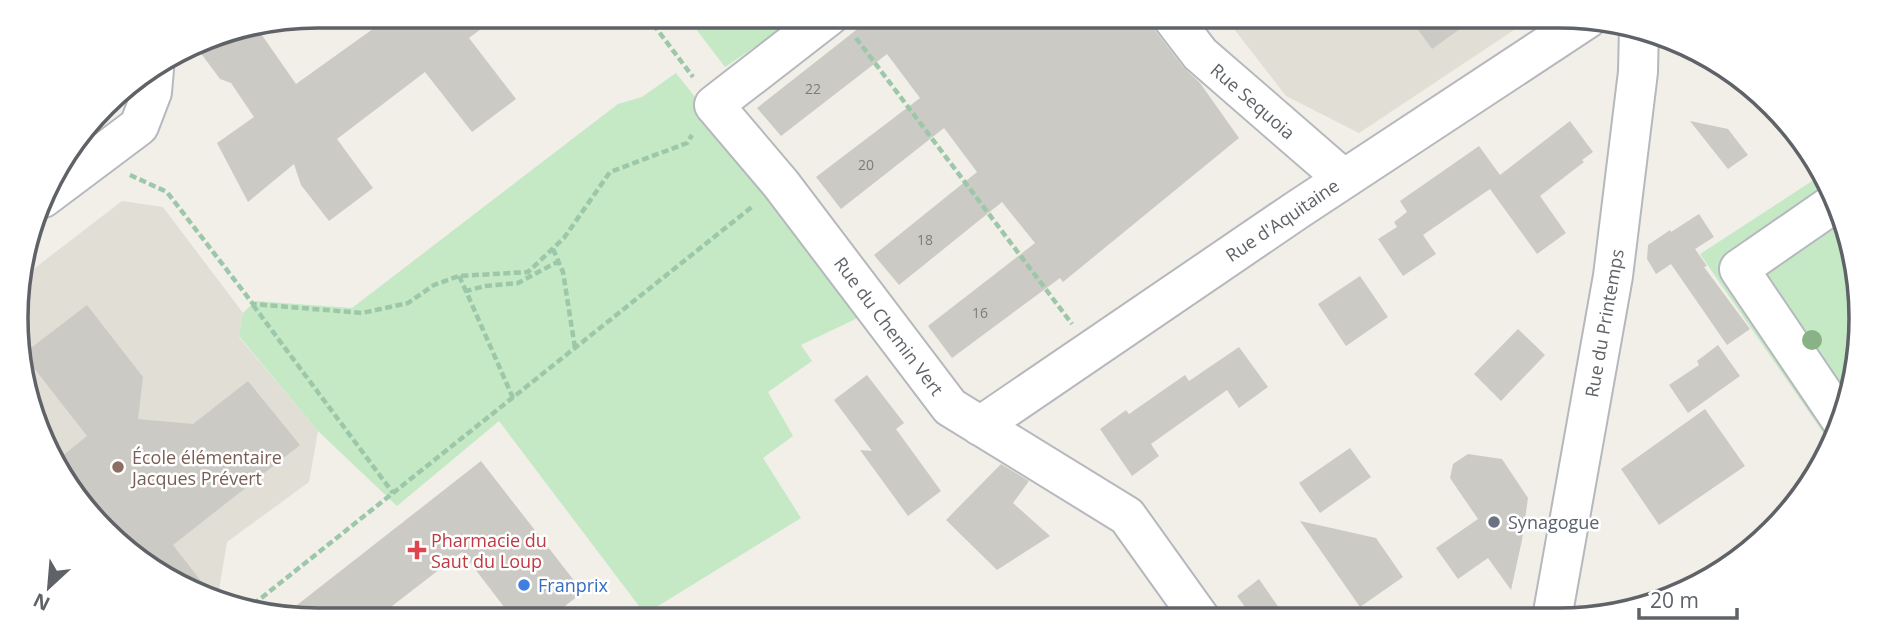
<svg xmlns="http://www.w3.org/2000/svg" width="1877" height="636" viewBox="0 0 1877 636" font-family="'Open Sans',sans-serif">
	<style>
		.education { fill: #e1ded6 }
		.green { fill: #c5e8c5 }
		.building { fill: #cccac5 }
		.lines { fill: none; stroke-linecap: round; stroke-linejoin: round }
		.minor-casing { stroke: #b5b8bc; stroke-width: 42 }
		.path { stroke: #9cc7a9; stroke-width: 4.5; stroke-dasharray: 7 3.5; stroke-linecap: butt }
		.minor { stroke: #fff; stroke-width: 38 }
		.tree { fill: #89b387 }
		.education-dot { fill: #8d6e63; stroke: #fff; stroke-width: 2.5 }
		.worship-dot { fill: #6b7280; stroke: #fff; stroke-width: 2.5 }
		.health-dot { fill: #e0444e; stroke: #fff; stroke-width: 2.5 }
		.shop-dot { fill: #3f7fe0; stroke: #fff; stroke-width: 2.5 }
		.labels { text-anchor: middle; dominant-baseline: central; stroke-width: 5; stroke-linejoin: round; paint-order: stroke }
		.number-label { font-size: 14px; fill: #7a7d7f }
		.street-label { font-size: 18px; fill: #5f6368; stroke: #fff }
		.education-label { font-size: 18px; fill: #785e54; stroke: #fff; text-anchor: start }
		.worship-label { font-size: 18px; fill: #5b616d; stroke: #fff; text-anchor: start }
		.health-label { font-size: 18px; fill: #be3a42; stroke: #fff; text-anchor: start }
		.shop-label { font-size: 18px; fill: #366cbe; stroke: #fff; text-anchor: start }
		.rim { fill: none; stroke: #5f6368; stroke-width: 3.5 }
	</style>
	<rect width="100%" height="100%" fill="#f1efe8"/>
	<path class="education" d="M 1224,16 L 1535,16 L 1359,133 L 1286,96 Z
		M 122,201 L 163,207 L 243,313 L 239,337 L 318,431 L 309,482 L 227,542 L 219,590 L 211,597 L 150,569 L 67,486 L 26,396 L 18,281 Z"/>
	<path class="green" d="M 686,16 L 801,16 L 725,67 Z
		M 676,73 L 866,314 L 801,345 L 812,361 L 768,392 L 793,436 L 763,458 L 801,518 L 645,614 L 499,421 L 397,506 L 318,431 L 239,336 L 243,313 L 255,301 L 352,308 L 618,104 L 642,97 Z
		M 1823,174 L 1859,278 L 1851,396 L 1831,444 L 1700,254 Z"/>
	<path class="building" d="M 391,16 L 498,16 L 469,38 L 516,99 L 472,132 L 425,72 L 337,139 L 373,188 L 329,221 L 301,185 L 294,164 L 248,202 L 217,143 L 254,117 L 231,83 L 220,79 L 194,44 L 203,39 L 257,28 L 296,84 Z
		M 874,16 L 1150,16 L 1154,29 L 1183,67 L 1200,83 L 1239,138 L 1063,282 L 1060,278 L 952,358 L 928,326 L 1035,243 L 1002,202 L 899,285 L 874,255 L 977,172 L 944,128 L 841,209 L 816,177 L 920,98 L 887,54 L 781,136 L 757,108 Z
		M 1408,16 L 1478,16 L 1432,49 Z
		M 1570,121 L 1593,152 L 1582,160 L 1584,162 L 1540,196 L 1566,233 L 1537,254 L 1490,189 L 1423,235 L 1436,254 L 1403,276 L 1378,239 L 1397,227 L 1394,222 L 1407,212 L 1400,201 L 1479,146 L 1500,175 Z
		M 1690,121 L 1728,129 L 1748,155 L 1728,169 Z
		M 1699,214 L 1714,237 L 1695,249 L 1707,266 L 1704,267 L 1750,329 L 1727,345 L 1671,264 L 1656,274 L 1647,259 L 1648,245 L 1670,230 L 1671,232 Z
		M 1360,276 L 1388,317 L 1346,346 L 1318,304 Z
		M 87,305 L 143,377 L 138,419 L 193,424 L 248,381 L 300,445 L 173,545 L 215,599 L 150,569 L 67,486 L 56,461 L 87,436 L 23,354 Z
		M 1518,329 L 1545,355 L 1501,401 L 1474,374 Z
		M 1718,345 L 1740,376 L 1688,413 L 1669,385 L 1699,365 L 1697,361 Z
		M 1239,347 L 1268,387 L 1239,408 L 1227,390 L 1151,444 L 1159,456 L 1132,476 L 1100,429 L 1126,410 L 1129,414 L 1185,375 L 1189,381 Z
		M 867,375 L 904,423 L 896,429 L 941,491 L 908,516 L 860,450 L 872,451 L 834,400 Z
		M 1705,409 L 1745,466 L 1659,525 L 1621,469 Z
		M 1350,448 L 1371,477 L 1320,513 L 1299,483 Z
		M 1468,454 L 1502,459 L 1528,498 L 1522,540 L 1511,590 L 1488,558 L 1458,579 L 1436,548 L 1478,519 L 1450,478 L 1453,464 Z
		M 481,461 L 583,592 L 547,620 L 514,620 L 462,552 L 374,620 L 318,620 L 283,616 Z
		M 1001,464 L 1029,481 L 1013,503 L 1050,536 L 997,570 L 946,520 Z
		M 1300,521 L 1376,538 L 1403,577 L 1360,607 Z
		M 1259,579 L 1286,618 L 1253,618 L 1237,596 Z"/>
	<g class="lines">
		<g class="minor-casing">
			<path id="minor" d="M 829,16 L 714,105 L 781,184 L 950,407 L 1127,516 L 1200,618
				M 1171,16 L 1200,54 L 1344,179
				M 43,198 L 139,126 L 152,92 L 154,69
				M 1833,204 L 1739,269 L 1841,420
				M 980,426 L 1297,210 L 1587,19
				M 1552,618 L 1613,276 L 1638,72 L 1639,27"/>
		</g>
		<path class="path" d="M 647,16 L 693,77
			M 856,38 L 1072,324
			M 130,175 L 167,192 L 253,304 L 362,313 L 408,303 L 434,285 L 459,276 L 528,272 L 564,238 L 610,172 L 687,143 L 692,135
			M 553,249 L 563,272 L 575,348
			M 459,276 L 466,291
			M 253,305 L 393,493
			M 513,398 L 466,291 L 485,286 L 518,283 L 559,261
			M 245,611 L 753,206"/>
		<use href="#minor" class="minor"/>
	</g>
	<circle class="tree" cx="1812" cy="340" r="10"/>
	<circle class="education-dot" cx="118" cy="467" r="7"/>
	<circle class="worship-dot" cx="1494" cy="522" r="7"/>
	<path class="health-dot" d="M413.5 539.5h7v7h7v7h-7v7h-7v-7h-7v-7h7z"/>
	<circle class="shop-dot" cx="524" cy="585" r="7"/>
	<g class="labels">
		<g class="number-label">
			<text x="813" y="88">22</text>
			<text x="866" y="164">20</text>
			<text x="925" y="239">18</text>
			<text x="980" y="312">16</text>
		</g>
		<g class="street-label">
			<text transform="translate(1253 101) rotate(41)">Rue Sequoia</text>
			<text transform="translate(1282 220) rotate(-34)">Rue d'Aquitaine</text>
			<text transform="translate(1604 323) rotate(-80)">Rue du Printemps</text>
			<text transform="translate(889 326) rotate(53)">Rue du Chemin Vert</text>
		</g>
		<g class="education-label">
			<text x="132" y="457">École élémentaire<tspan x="132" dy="21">Jacques Prévert</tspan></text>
		</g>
		<g class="worship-label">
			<text x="1508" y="522">Synagogue</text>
		</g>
		<g class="health-label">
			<text x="431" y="540">Pharmacie du<tspan x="431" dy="21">Saut du Loup</tspan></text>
		</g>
		<g class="shop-label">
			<text x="538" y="585">Franprix</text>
		</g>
	</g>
	<path d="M0 0H1877V636H0ZM318 28H1559A290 290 0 0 1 1849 318V318A290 290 0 0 1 1559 608H318A290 290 0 0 1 28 318V318A290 290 0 0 1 318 28Z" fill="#fff" fill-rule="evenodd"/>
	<path class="rim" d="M318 28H1559A290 290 0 0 1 1849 318V318A290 290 0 0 1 1559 608H318A290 290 0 0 1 28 318V318A290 290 0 0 1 318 28Z"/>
	<g transform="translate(49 587) rotate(206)" stroke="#ffffff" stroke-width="5" paint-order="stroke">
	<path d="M0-5L12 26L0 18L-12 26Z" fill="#5f6368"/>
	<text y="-10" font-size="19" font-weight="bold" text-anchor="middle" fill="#5f6368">N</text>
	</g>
	<path d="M1639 608v10h98v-10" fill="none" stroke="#5f6368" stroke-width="3.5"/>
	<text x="1650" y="608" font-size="21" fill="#5f6368" stroke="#ffffff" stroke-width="5" paint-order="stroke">20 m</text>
</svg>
